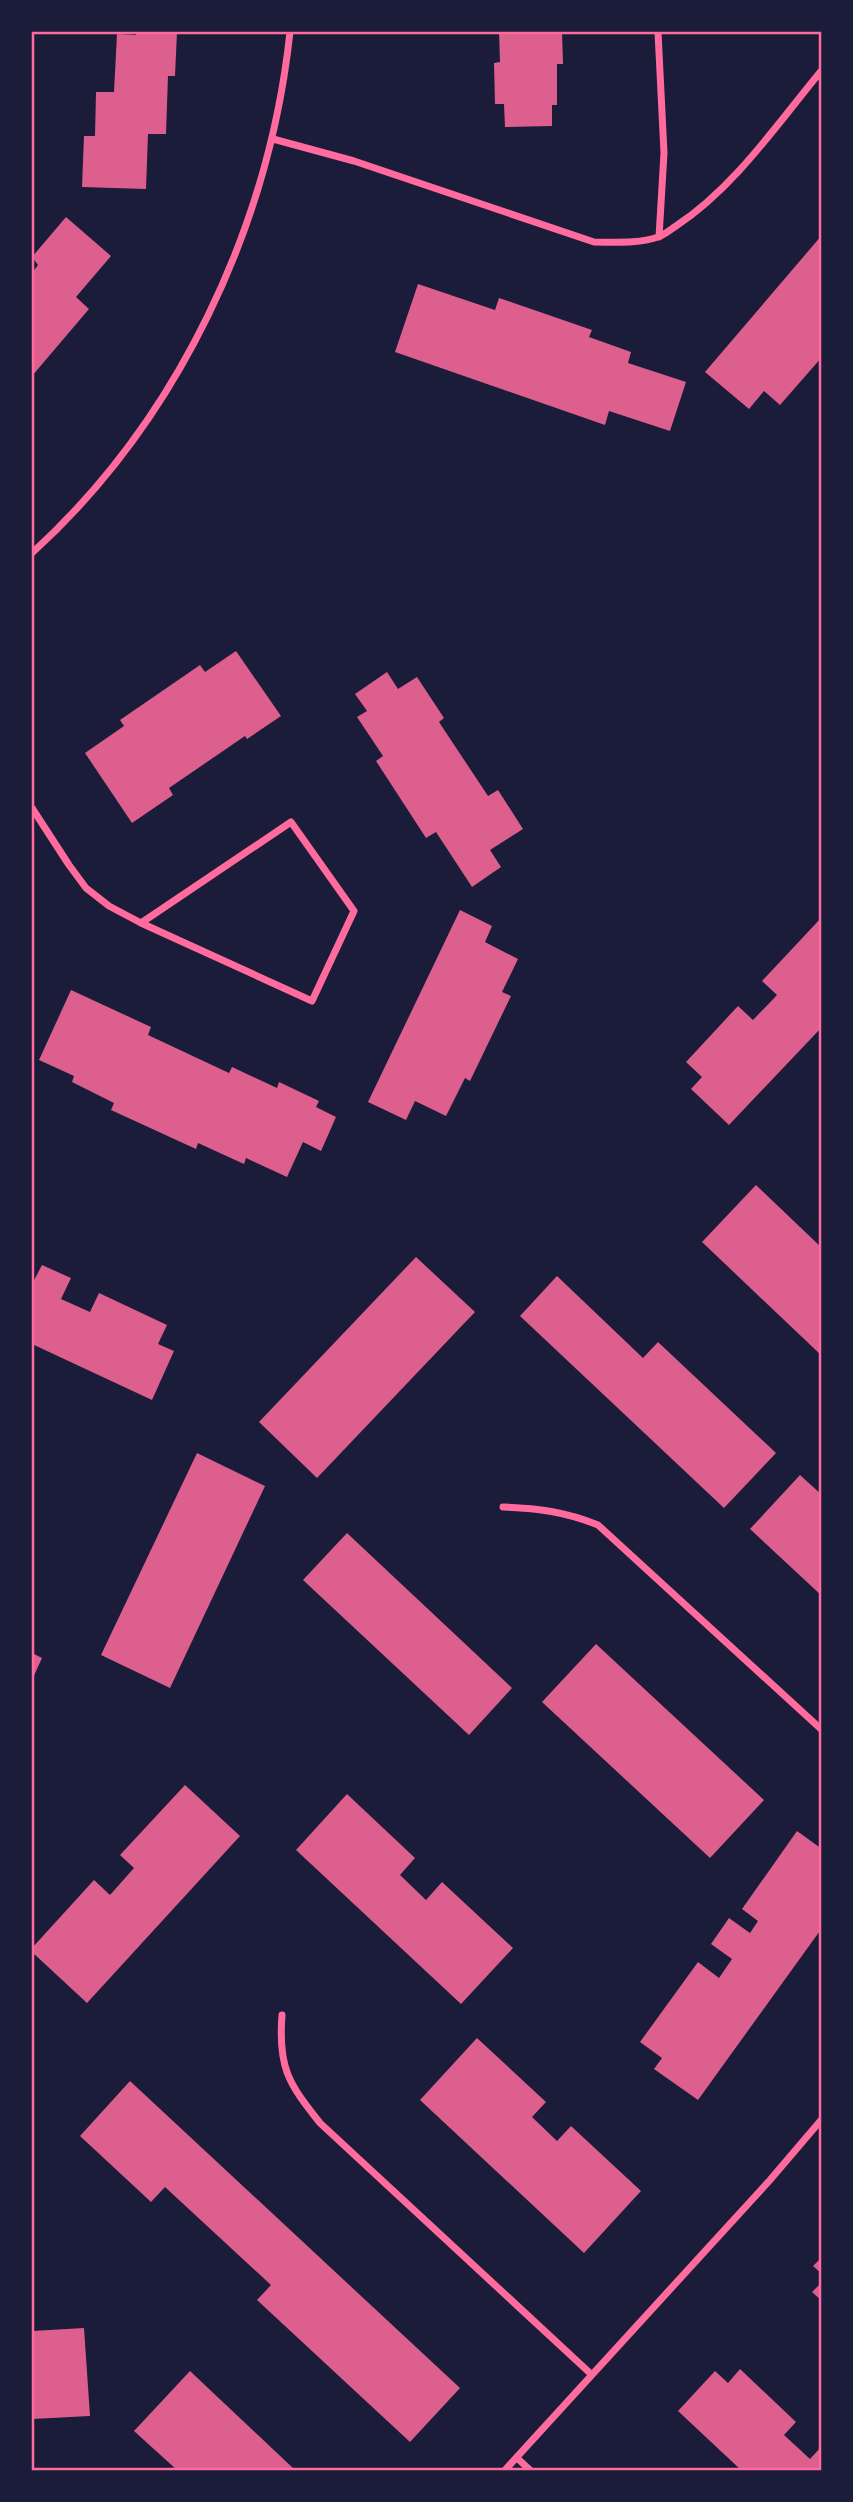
<svg xmlns="http://www.w3.org/2000/svg" width="853" height="2502" viewBox="0 0 853 2502" font-family="Georgia,serif">
	<style>
		.building { fill: #dd5f8e }
		.lines { fill: none; stroke-linecap: round; stroke-linejoin: round }
		.minor { stroke: #ff6b9d; stroke-width: 7 }
		.neatline { fill: none; stroke: #ff6b9d; stroke-width: 2.5 }
	</style>
	<rect width="100%" height="100%" fill="#1b1b3a"/>
	<path class="building" d="M 137,32 L 177,32 L 175,76 L 168,76 L 166,134 L 148,134 L 146,189 L 82,187 L 84,136 L 95,136 L 96,92 L 114,92 L 117,34 L 136,35 Z
		M 499,32 L 562,32 L 563,64 L 557,64 L 557,105 L 552,105 L 552,126 L 505,127 L 504,104 L 495,104 L 494,63 L 500,62 Z
		M 66,217 L 111,256 L 76,297 L 89,309 L 32,376 L 32,273 L 38,265 L 32,257 Z
		M 822,235 L 822,357 L 780,405 L 764,391 L 749,409 L 705,372 Z
		M 418,284 L 495,310 L 499,298 L 592,330 L 589,337 L 631,352 L 628,363 L 686,382 L 670,431 L 609,411 L 605,425 L 395,352 Z
		M 236,651 L 281,716 L 247,739 L 245,736 L 169,788 L 173,795 L 132,823 L 85,753 L 124,726 L 120,720 L 200,665 L 205,672 Z
		M 387,672 L 398,689 L 417,677 L 444,718 L 439,722 L 488,796 L 498,790 L 523,829 L 490,850 L 501,867 L 472,887 L 436,832 L 426,838 L 376,761 L 383,756 L 357,717 L 367,711 L 355,694 Z
		M 460,910 L 492,926 L 485,942 L 518,959 L 502,992 L 511,996 L 470,1081 L 465,1078 L 446,1116 L 415,1101 L 406,1120 L 368,1102 Z
		M 822,917 L 822,1027 L 729,1125 L 691,1089 L 702,1077 L 686,1062 L 738,1006 L 753,1020 L 777,995 L 762,981 Z
		M 71,990 L 151,1027 L 148,1035 L 229,1073 L 232,1067 L 277,1088 L 279,1082 L 319,1101 L 316,1107 L 336,1117 L 321,1151 L 303,1142 L 287,1177 L 246,1158 L 244,1164 L 198,1143 L 196,1149 L 111,1110 L 114,1103 L 72,1082 L 74,1076 L 39,1060 Z
		M 756,1185 L 822,1248 L 822,1356 L 702,1242 Z
		M 416,1257 L 475,1312 L 317,1478 L 259,1422 Z
		M 42,1265 L 71,1278 L 61,1299 L 90,1312 L 99,1293 L 167,1325 L 158,1344 L 174,1351 L 152,1400 L 32,1344 L 32,1284 Z
		M 557,1276 L 643,1358 L 658,1342 L 776,1453 L 724,1508 L 520,1316 Z
		M 197,1453 L 265,1486 L 170,1688 L 101,1655 Z
		M 800,1475 L 822,1495 L 822,1596 L 750,1529 Z
		M 347,1533 L 512,1688 L 469,1735 L 303,1580 Z
		M 596,1644 L 764,1800 L 710,1858 L 542,1702 Z
		M 32,1653 L 42,1658 L 32,1680 Z
		M 185,1785 L 240,1836 L 87,2003 L 32,1952 L 32,1948 L 94,1880 L 110,1895 L 134,1868 L 120,1855 Z
		M 347,1794 L 415,1858 L 400,1875 L 426,1900 L 442,1882 L 513,1948 L 461,2004 L 296,1850 Z
		M 797,1831 L 822,1849 L 822,1928 L 698,2100 L 654,2069 L 662,2058 L 640,2042 L 698,1962 L 719,1978 L 732,1959 L 711,1944 L 729,1918 L 750,1933 L 758,1921 L 742,1909 Z
		M 477,2038 L 546,2102 L 532,2117 L 557,2141 L 571,2126 L 641,2191 L 584,2253 L 420,2100 Z
		M 130,2081 L 460,2388 L 410,2442 L 257,2300 L 271,2285 L 165,2187 L 151,2202 L 80,2136 Z
		M 822,2257 L 822,2274 L 813,2266 Z
		M 822,2282 L 822,2301 L 812,2292 Z
		M 84,2328 L 90,2416 L 32,2419 L 32,2331 Z
		M 740,2369 L 796,2422 L 784,2435 L 810,2459 L 822,2446 L 822,2470 L 741,2470 L 678,2411 L 715,2371 L 728,2383 Z
		M 190,2371 L 295,2470 L 177,2470 L 134,2431 Z"/>
	<g class="lines">
		<path class="minor" d="M 658,32 L 664,153 L 659,237
			M 273,139 L 354,161 L 594,242 C 615,242 638,244 658,237 C 664,235 670,230 676,226 C 735,187 777,124 822,70
			M 32,553 C 178,420 269,227 290,32
			M 32,808 L 69,865 L 86,888 L 109,906 L 141,923 L 312,1001 L 354,911 L 291,822 L 141,923
			M 503,1507 C 537,1508 566,1512 598,1525 L 822,1730
			M 282,2015 C 278,2067 288,2083 320,2123 L 591,2374
			M 517,2458 L 530,2470
			M 505,2470 L 770,2180 L 822,2119"/>
	</g>
	<rect width="853" height="2502" fill="none" stroke="#1b1b3a" stroke-width="66"/>
	<rect x="33" y="33" width="787" height="2436" class="neatline"/>
</svg>
